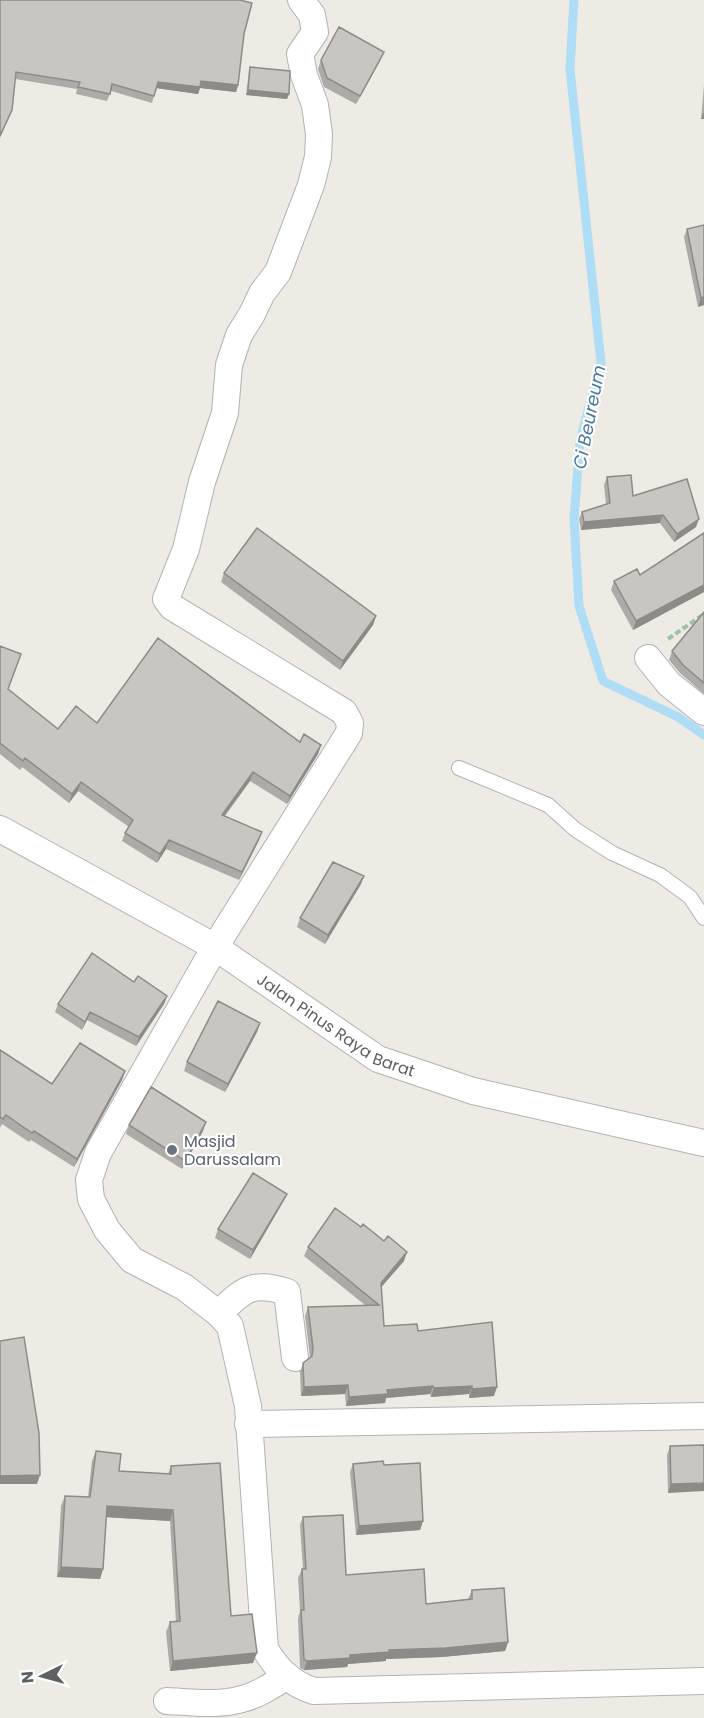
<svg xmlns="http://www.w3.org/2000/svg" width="704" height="1718" viewBox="0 0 704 1718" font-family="Poppins,sans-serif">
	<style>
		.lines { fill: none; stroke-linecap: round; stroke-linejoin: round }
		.stream { stroke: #aeddf5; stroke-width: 9 }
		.service-casing { stroke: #b0b3b6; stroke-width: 16 }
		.minor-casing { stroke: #b0b3b6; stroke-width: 28 }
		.path { stroke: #9fc2a5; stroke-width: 4; stroke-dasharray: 6 3; stroke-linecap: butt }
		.service { stroke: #fff; stroke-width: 14 }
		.minor { stroke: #fff; stroke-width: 26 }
		.wall { fill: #adaaa7 }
		.shaded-wall { fill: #8d8b88 }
		.building { fill: #c9c6c2; stroke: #8d8b88; stroke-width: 1.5 }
		.worship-dot { fill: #6b7280; stroke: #fff; stroke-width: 2 }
		.labels { text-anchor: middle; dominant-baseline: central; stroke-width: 4.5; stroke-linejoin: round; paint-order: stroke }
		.street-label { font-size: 16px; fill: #5d6164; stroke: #fff }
		.worship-label { font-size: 16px; fill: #5b616d; stroke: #fff; text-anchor: start }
		.water-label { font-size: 18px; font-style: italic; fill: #497a9d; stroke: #fff }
	</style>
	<rect width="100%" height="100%" fill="#eeebe5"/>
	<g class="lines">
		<path class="stream" d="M 574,0 L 570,69 L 601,363 L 580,441 L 574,518 L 579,606 L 603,681 L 678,717 L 704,735"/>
		<g class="service-casing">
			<path id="service" d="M 459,768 L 548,805 L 576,830 L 612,853 L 660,875 L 690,897 L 704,918"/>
		</g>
		<g class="minor-casing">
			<g id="minor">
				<path d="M 301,0 L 312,15 L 315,32 L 300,54 L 304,75 L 315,105 L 319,134 L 318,157 L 311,185 L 278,272 L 262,293 L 252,314 L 239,335 L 229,365 L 225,413 L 202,482 L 186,549 L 166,599 L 172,607 L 344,712 L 350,723 L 349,733 L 215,947 L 98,1153 L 89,1180 L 91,1199 L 107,1230 L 132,1260 L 184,1287 L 219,1314 L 230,1326 L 248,1406 L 265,1649 C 278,1670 291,1684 314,1691 L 704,1681"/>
				<path d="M 648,658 L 669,684 L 704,712"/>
				<path id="s1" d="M 0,829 L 215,947 L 378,1059 L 473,1091 L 704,1143"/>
				<path d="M 219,1314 C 243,1289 252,1281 287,1292 L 295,1358"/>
				<path d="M 248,1424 L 704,1416"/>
				<path d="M 167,1701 C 191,1702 218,1706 242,1699 C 258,1695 273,1685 287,1676"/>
			</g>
		</g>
		<path class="path" d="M 668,639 L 704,614"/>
		<use href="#service" class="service"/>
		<use href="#minor" class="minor"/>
	</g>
	<path class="wall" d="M 0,0 L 244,34 L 238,85 L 236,92 L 200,88 L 198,94 L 156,88 L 152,103 L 111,91 L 107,101 L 76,94 L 77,89 L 15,79 L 12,110 L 0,138 Z
		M 321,60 L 380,61 L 356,104 L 324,87 L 318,69 Z
		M 250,67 L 289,94 L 287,99 L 246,95 L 249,71 Z
		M 704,85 L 704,119 L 701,119 Z
		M 687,229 L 704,305 L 698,307 L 684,237 Z
		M 607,477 L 633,496 L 696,527 L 674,542 L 660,523 L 581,530 L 579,519 L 582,512 L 606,504 L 604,485 Z
		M 224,573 L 376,616 L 373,625 L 340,670 L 221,582 Z
		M 640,575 L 704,592 L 633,630 L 611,590 L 614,581 Z
		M 704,612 L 704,694 L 680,673 L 669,660 L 672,651 Z
		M 0,646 L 8,689 L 58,729 L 97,723 L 300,742 L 321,745 L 318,754 L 287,804 L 250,781 L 225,816 L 259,840 L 239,880 L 166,849 L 157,863 L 122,841 L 125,833 L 129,827 L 78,791 L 69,803 L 22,767 L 20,770 L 0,754 Z
		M 361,884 L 325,944 L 297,927 L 300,918 Z
		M 134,982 L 167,996 L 164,1004 L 136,1046 L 87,1020 L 82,1030 L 55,1012 L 58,1004 Z
		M 260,1023 L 257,1032 L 225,1092 L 184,1071 L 187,1062 Z
		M 0,1050 L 52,1084 L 125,1071 L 122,1080 L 74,1167 L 31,1140 L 29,1142 L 2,1124 L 0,1128 Z
		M 129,1125 L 203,1131 L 182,1169 L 126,1134 Z
		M 283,1202 L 250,1259 L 215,1238 L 218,1229 Z
		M 308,1247 L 404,1261 L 381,1287 L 384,1326 L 418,1331 L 494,1396 L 469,1398 L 469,1394 L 431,1397 L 430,1394 L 386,1398 L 385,1403 L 346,1406 L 345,1394 L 301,1396 L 300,1372 L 303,1363 L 310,1357 L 305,1316 L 308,1307 L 365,1305 L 304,1256 Z
		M 704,1445 L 668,1493 L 667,1455 L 670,1446 Z
		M 96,1451 L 119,1471 L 168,1474 L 171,1466 L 231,1616 L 253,1663 L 170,1671 L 166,1632 L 170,1622 L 176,1622 L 170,1521 L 106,1517 L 103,1569 L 100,1579 L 57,1577 L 61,1506 L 65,1496 L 88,1497 L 92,1461 Z
		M 353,1464 L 384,1465 L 423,1521 L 420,1530 L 356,1535 L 350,1472 Z
		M 303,1517 L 346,1575 L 426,1604 L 468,1599 L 472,1590 L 508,1642 L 505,1651 L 442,1657 L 386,1659 L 386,1661 L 348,1664 L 347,1667 L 304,1670 L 300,1668 L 298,1619 L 300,1611 L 298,1578 L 302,1569 L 303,1569 L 300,1525 Z"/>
	<path class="shaded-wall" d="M 384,52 L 380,61 L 356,104 L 360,96 Z
		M 201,81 L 238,85 L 236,92 L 200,88 L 198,94 L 156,88 L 158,82 Z
		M 248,90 L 289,94 L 287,99 L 246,95 Z
		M 704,111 L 704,119 L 701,119 Z
		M 704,297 L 704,305 L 698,307 L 701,298 Z
		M 663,515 L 660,523 L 581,530 L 584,522 Z
		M 699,519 L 696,527 L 674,542 L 677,534 Z
		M 704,585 L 704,592 L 633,630 L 636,621 Z
		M 376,616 L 373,625 L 340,670 L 343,661 Z
		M 321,745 L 318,754 L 287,804 L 290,796 Z
		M 253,772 L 250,781 L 219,823 L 222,815 Z
		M 81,782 L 78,791 L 69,803 L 72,794 Z
		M 262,832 L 259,840 L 239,880 L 242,872 Z
		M 169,840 L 166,849 L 157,863 L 160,854 Z
		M 364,876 L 361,884 L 325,944 L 328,935 Z
		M 167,996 L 164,1004 L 136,1046 L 139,1037 Z
		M 90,1012 L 87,1020 L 82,1030 L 85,1022 Z
		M 260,1023 L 257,1032 L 225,1092 L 228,1084 Z
		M 125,1071 L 122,1080 L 74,1167 L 77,1159 Z
		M 206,1122 L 203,1131 L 182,1169 L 185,1161 Z
		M 287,1194 L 283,1202 L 250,1259 L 253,1250 Z
		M 407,1252 L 404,1261 L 378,1291 L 381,1283 Z
		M 348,1385 L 345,1394 L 301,1396 L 304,1387 Z
		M 433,1386 L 430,1394 L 386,1398 L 385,1403 L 346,1406 L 349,1397 L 387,1390 Z
		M 472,1386 L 469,1394 L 431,1397 L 434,1388 Z
		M 497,1387 L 494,1396 L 469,1398 L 472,1389 Z
		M 40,1475 L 37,1484 L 0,1484 L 0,1476 Z
		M 704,1483 L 704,1491 L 668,1493 L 671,1484 Z
		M 107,1506 L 173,1510 L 170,1521 L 103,1517 Z
		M 423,1521 L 420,1530 L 356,1535 L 359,1526 Z
		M 61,1567 L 103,1569 L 100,1579 L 57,1577 Z
		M 508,1642 L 505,1651 L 442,1657 L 386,1659 L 386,1661 L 348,1664 L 347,1667 L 304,1670 L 307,1661 L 389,1650 Z
		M 257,1653 L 253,1663 L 170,1671 L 173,1661 Z"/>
	<path class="building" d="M 0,0 L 240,0 L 252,3 L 244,34 L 238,85 L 201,81 L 200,87 L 158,82 L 154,96 L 112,84 L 110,94 L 78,87 L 80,82 L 16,72 L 12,110 L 0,136 Z
		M 339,27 L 384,52 L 360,96 L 327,78 L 321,60 Z
		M 250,67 L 290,71 L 289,94 L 248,90 Z
		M 704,225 L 704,297 L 701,298 L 687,229 Z
		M 631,475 L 633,496 L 687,479 L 699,519 L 677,534 L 663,515 L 584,522 L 582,512 L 610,503 L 607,477 Z
		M 257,528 L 376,616 L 343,661 L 224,573 Z
		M 704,533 L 704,585 L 636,621 L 614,581 L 637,569 L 640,575 Z
		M 704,612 L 704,683 L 683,665 L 672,651 Z
		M 158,638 L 300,742 L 304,734 L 321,745 L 290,796 L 253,772 L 222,815 L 262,832 L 242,872 L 169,840 L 160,854 L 125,833 L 133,820 L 81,782 L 72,794 L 25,758 L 23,761 L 0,743 L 0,646 L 21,654 L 8,689 L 58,729 L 76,706 L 97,723 Z
		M 333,862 L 364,876 L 328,935 L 300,918 Z
		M 92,953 L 134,982 L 138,976 L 167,996 L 139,1037 L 90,1012 L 85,1022 L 58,1004 Z
		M 218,1001 L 260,1023 L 228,1084 L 187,1062 Z
		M 80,1043 L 125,1071 L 77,1159 L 34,1131 L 32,1133 L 6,1115 L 3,1119 L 0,1117 L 0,1050 L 52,1084 Z
		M 151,1087 L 206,1122 L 185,1161 L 129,1125 Z
		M 253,1173 L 287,1194 L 253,1250 L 218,1229 Z
		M 335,1208 L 361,1227 L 363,1224 L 384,1241 L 388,1236 L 407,1252 L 381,1283 L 384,1326 L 417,1324 L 418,1331 L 492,1322 L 497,1387 L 472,1389 L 472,1386 L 434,1388 L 433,1386 L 387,1390 L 388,1394 L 349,1397 L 348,1385 L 304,1387 L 303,1363 L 312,1356 L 313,1348 L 308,1307 L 379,1305 L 308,1247 Z
		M 24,1337 L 39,1433 L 40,1475 L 0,1476 L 0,1341 Z
		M 704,1445 L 704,1483 L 671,1484 L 670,1446 Z
		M 96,1451 L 121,1454 L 119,1471 L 171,1474 L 171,1466 L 220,1463 L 231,1616 L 252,1614 L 257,1653 L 173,1661 L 170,1622 L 180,1621 L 173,1510 L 107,1506 L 103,1569 L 61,1567 L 65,1496 L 90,1497 Z
		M 383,1461 L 384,1465 L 420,1463 L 423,1521 L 359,1526 L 353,1464 Z
		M 343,1515 L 346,1575 L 424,1569 L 426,1604 L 472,1599 L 472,1590 L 504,1588 L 508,1642 L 446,1648 L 389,1650 L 389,1652 L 350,1655 L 350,1658 L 307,1661 L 304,1659 L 301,1610 L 304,1610 L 302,1569 L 306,1569 L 303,1517 Z"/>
	<circle class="worship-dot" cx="172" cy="1150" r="6"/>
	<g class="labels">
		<g class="street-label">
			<text stroke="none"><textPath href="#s1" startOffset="390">Jalan Pinus Raya Barat</textPath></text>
		</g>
		<g class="worship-label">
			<text x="184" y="1141">Masjid<tspan x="184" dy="18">Darussalam</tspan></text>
		</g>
		<g class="water-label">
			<text transform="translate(589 417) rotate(-79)">Ci Beureum</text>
		</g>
	</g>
	<g transform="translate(42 1676) rotate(265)" stroke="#ffffff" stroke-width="4.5" paint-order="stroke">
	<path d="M0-4.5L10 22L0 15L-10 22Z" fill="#5d6164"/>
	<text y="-9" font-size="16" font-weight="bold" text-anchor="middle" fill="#5d6164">N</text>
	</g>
</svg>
